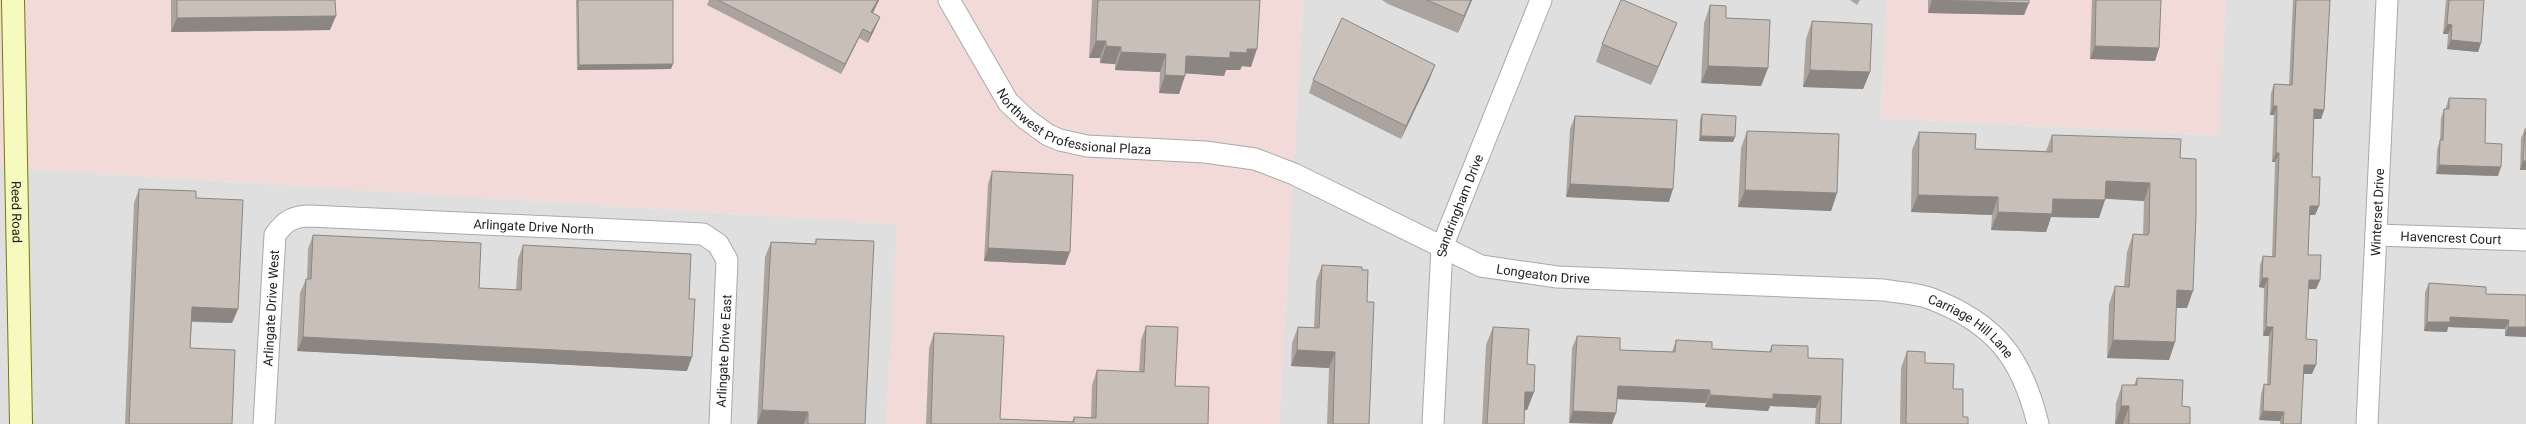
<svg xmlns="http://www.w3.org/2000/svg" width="2526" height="424" viewBox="0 0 2526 424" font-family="Roboto,sans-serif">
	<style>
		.residential { fill: #e0dfdf }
		.commercial { fill: #f2dad9 }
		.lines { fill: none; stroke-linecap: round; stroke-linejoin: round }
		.street-casing { stroke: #a9a9a9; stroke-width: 23 }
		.secondary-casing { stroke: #707d05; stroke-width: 24 }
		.street { stroke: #fff; stroke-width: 21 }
		.secondary { stroke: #f7fabf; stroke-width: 22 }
		.wall { fill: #aba49e }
		.shaded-wall { fill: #8b8681 }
		.building { fill: #c7bfb8; stroke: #8b8681 }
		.labels { text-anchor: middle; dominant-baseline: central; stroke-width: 3.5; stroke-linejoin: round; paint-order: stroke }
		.street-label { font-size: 13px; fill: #222; stroke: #fff }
	</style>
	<rect width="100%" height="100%" fill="#f2efe9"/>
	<path class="residential" d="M 1303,0 L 1887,0 L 1881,118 L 2218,135 L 2226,0 L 2526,0 L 2526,424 L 1279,424 Z
		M 0,167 L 898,224 L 886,424 L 0,424 Z"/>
	<path class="commercial" d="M 0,0 L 1303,0 L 1279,424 L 886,424 L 897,224 L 0,167 Z
		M 1887,0 L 2226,0 L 2219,135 L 1881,118 Z"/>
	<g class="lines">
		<g class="street-casing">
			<g id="street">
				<path id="s1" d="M 949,0 L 1008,102 L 1026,119 L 1048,135 L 1060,140 L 1087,146 L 1205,152 L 1255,159 L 1294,174 L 1481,266 L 1557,277 L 1884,290 C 1899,293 1917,293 1932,299 C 1996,324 2022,358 2038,424"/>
				<path id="s2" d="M 2376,235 L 2526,240"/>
				<path id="s3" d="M 264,424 L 275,235 C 285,221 293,216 310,216 L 703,234 L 718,244 L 727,260 L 720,424"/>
				<path id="s4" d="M 1433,424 L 1442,247 L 1541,0"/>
				<path id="s5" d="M 2367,424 L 2387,0"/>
			</g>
		</g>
		<g class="secondary-casing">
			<g id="secondary">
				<path id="s6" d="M 13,0 L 21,424"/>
			</g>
		</g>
		<use href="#street" class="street"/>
		<use href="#secondary" class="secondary"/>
	</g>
	<path class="wall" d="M 171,0 L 335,0 L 330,30 L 171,32 Z
		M 576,0 L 673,0 L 671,69 L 577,70 Z
		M 709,0 L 879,0 L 873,13 L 880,17 L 876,26 L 868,43 L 859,38 L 841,74 L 707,5 Z
		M 1092,0 L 1260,0 L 1251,67 L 1242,66 L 1240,70 L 1226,70 L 1224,76 L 1185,73 L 1179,94 L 1159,93 L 1160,72 L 1115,70 L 1115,64 L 1100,63 L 1100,58 L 1089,58 Z
		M 1382,0 L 1472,0 L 1458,33 L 1388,4 Z
		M 1850,0 L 1860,0 L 1857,5 Z
		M 1928,0 L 2029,0 L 2024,15 L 1928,13 Z
		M 2092,0 L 2161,0 L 2159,48 L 2155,61 L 2090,59 Z
		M 2293,0 L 2330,0 L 2324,110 L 2321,119 L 2314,119 L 2312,177 L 2319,206 L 2315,215 L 2309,215 L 2308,255 L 2320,280 L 2316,289 L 2308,289 L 2306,339 L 2312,374 L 2303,374 L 2301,424 L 2280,424 L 2280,421 L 2259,420 L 2261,394 L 2264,384 L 2267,385 L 2269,336 L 2263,336 L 2264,288 L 2259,287 L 2260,265 L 2263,256 L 2272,257 L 2275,162 L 2272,162 L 2274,115 L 2270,115 L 2271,93 L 2274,84 L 2289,85 Z
		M 2446,0 L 2484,0 L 2481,43 L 2478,52 L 2447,49 L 2448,34 L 2443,34 Z
		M 1710,5 L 1726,18 L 1768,68 L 1761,86 L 1701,83 L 1704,23 Z
		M 1812,21 L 1870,72 L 1863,89 L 1803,87 L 1806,39 Z
		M 1670,40 L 1651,85 L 1596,62 L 1602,44 Z
		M 1430,78 L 1401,139 L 1309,93 L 1313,80 Z
		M 2449,98 L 2485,143 L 2498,176 L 2436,174 L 2437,150 L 2440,140 L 2441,118 L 2444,109 L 2446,109 L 2446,107 Z
		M 1702,114 L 1735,137 L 1733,142 L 1699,141 L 1700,119 Z
		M 1575,116 L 1669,202 L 1566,197 L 1570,129 Z
		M 2525,129 L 2526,170 L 2520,170 L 2521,138 Z
		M 1747,131 L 1837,193 L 1831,211 L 1738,207 L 1741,148 Z
		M 1919,132 L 1975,149 L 2046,151 L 2052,135 L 2180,158 L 2187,308 L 2176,308 L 2175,342 L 2169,360 L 2107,358 L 2109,304 L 2115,286 L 2124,286 L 2127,252 L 2133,234 L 2143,235 L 2144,201 L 2105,199 L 2099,218 L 2051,217 L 2046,232 L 1991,230 L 1992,215 L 1911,212 L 1912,150 Z
		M 992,171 L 1065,265 L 984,261 L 988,184 Z
		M 139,189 L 196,198 L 238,309 L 232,323 L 192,322 L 190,348 L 232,424 L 125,424 L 134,203 Z
		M 313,235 L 479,288 L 516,290 L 518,259 L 523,245 L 689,299 L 687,371 L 297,351 L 300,293 L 306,279 L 307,279 L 308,249 Z
		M 816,239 L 865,424 L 757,424 L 765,257 L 771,242 L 815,244 Z
		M 1322,265 L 1362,270 L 1367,302 L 1369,424 L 1327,424 L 1329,368 L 1291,366 L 1292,343 L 1298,327 L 1314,328 L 1316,282 Z
		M 2429,283 L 2486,294 L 2526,295 L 2526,337 L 2505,336 L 2505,329 L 2448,327 L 2447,332 L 2424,331 L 2425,292 Z
		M 1146,326 L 1175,386 L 1208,424 L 926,424 L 929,348 L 934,333 L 1000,419 L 1072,422 L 1074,417 L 1091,418 L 1092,385 L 1097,370 L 1139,372 L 1141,340 Z
		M 1493,327 L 1527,364 L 1534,392 L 1527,410 L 1525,409 L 1524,424 L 1482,424 L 1486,345 Z
		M 1577,336 L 1620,350 L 1672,352 L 1676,340 L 1712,349 L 1769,352 L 1772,345 L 1808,358 L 1841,424 L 1815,424 L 1816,408 L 1770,406 L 1768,411 L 1705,407 L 1706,403 L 1617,399 L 1612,424 L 1569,423 L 1572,348 Z
		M 1907,351 L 1925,363 L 1953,389 L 1963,417 L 1968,424 L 1900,424 L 1901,368 Z
		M 2137,378 L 2182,406 L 2190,424 L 2115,424 L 2116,403 L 2122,385 L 2134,385 Z"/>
	<path class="shaded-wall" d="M 878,0 L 879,0 L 868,22 L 871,12 Z
		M 1471,0 L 1472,0 L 1458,33 L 1464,16 Z
		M 1932,0 L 2029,3 L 2024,15 L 1928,13 Z
		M 336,16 L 330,30 L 171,32 L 177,18 Z
		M 880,17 L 876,26 L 868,43 L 871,33 Z
		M 1677,23 L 1670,40 L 1651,85 L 1658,67 Z
		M 2447,24 L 2452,25 L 2448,34 L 2443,34 Z
		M 863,29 L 859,38 L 841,74 L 845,64 Z
		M 2451,40 L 2481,43 L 2478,52 L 2447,49 Z
		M 1096,41 L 1106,41 L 1100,58 L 1089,58 Z
		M 1106,46 L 1121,47 L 1115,64 L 1100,63 Z
		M 2095,46 L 2159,48 L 2155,61 L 2090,59 Z
		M 1247,49 L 1257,49 L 1251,67 L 1242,66 L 1240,70 L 1226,70 L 1224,76 L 1180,73 L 1186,56 L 1230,52 Z
		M 1121,52 L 1166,54 L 1160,72 L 1115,70 Z
		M 673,64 L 671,69 L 577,70 L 579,65 Z
		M 1435,65 L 1430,78 L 1401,139 L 1406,126 Z
		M 1708,66 L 1768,68 L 1761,86 L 1701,83 Z
		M 1810,70 L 1870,72 L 1863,89 L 1803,87 Z
		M 1165,75 L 1185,76 L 1179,94 L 1159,93 Z
		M 2273,106 L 2277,106 L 2274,115 L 2270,115 Z
		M 2314,109 L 2324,110 L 2321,119 L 2311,119 Z
		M 1701,136 L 1735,137 L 1733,142 L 1699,141 Z
		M 2276,153 L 2279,153 L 2275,162 L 2272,162 Z
		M 2523,161 L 2526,161 L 2526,170 L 2520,170 Z
		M 2439,165 L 2501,167 L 2498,176 L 2436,174 Z
		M 2106,181 L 2150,183 L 2144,201 L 2099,198 Z
		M 1570,184 L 1673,189 L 1669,202 L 1566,197 Z
		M 1745,190 L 1837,193 L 1831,211 L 1738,207 Z
		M 1918,195 L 1998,197 L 1992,215 L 1911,212 Z
		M 2053,199 L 2105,200 L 2099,218 L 2051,217 L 2046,232 L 1991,230 L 1998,212 Z
		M 2310,206 L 2319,206 L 2315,215 L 2306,215 Z
		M 988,248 L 1070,252 L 1065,265 L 984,261 Z
		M 2262,278 L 2268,278 L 2264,288 L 2259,287 Z
		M 2309,280 L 2320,280 L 2316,289 L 2305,289 Z
		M 2177,290 L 2193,291 L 2187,308 L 2170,308 Z
		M 192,307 L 238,309 L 232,323 L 187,321 Z
		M 2450,317 L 2509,320 L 2505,329 L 2448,327 L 2447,332 L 2424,331 L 2427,322 Z
		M 2266,327 L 2273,327 L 2269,336 L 2263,336 Z
		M 2508,327 L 2526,327 L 2526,337 L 2505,336 Z
		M 303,337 L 692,357 L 687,371 L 297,351 Z
		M 2113,340 L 2175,342 L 2169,360 L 2107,358 Z
		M 1297,350 L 1335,352 L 1329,368 L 1291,366 Z
		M 2304,365 L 2316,365 L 2312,374 L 2301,374 Z
		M 1618,386 L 1710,390 L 1706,403 L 1613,399 Z
		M 1525,392 L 1534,392 L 1527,410 L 1519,409 Z
		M 1773,394 L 1821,396 L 1816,408 L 1770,406 L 1768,411 L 1705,407 L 1710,395 Z
		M 2121,406 L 2129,406 L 2123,424 L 2115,424 Z
		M 762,410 L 808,412 L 804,424 L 757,424 Z
		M 1573,411 L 1616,413 L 1612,424 L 1569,423 Z
		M 2263,411 L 2284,412 L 2280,421 L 2259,420 Z"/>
	<path class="building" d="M 177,0 L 335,0 L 336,16 L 177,18 Z
		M 578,0 L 673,0 L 673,64 L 579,65 Z
		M 718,0 L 878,0 L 871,12 L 880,17 L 871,33 L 863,29 L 845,64 Z
		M 1098,0 L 1260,0 L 1257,49 L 1247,49 L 1247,53 L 1230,52 L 1230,58 L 1186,56 L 1185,76 L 1165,75 L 1166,54 L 1121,52 L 1121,47 L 1106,46 L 1106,41 L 1096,41 Z
		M 1427,0 L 1471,0 L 1464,16 Z
		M 1621,0 L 1623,0 L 1677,23 L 1658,67 L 1602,44 Z
		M 1932,0 L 2029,0 L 2029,3 Z
		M 2096,0 L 2161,0 L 2159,48 L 2095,46 Z
		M 2296,0 L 2330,0 L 2324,110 L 2314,109 L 2312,177 L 2320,177 L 2319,206 L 2310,206 L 2308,255 L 2321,255 L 2320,280 L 2309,280 L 2306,339 L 2317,340 L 2316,365 L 2304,365 L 2301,424 L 2283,424 L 2284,412 L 2263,411 L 2264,384 L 2270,385 L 2273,327 L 2266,327 L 2268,278 L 2262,278 L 2263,256 L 2275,257 L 2279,153 L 2276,153 L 2277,106 L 2273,106 L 2274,84 L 2292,85 Z
		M 2449,0 L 2484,0 L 2481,43 L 2451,40 L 2452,25 L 2447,24 Z
		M 1710,5 L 1726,6 L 1726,18 L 1770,20 L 1768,68 L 1708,66 Z
		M 1342,18 L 1435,65 L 1406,126 L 1313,80 Z
		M 1812,21 L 1872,24 L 1870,72 L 1810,70 Z
		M 2449,98 L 2486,99 L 2485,143 L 2502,144 L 2501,167 L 2439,165 L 2440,140 L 2443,140 L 2444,109 L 2449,109 Z
		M 1702,114 L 1736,116 L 1735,137 L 1701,136 Z
		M 1575,116 L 1677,120 L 1673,189 L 1570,184 Z
		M 2525,129 L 2526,129 L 2526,161 L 2523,161 Z
		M 1747,131 L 1839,134 L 1837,193 L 1745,190 Z
		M 1919,132 L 1976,134 L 1975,149 L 2052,152 L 2052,135 L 2181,139 L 2180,158 L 2196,159 L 2196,214 L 2193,291 L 2177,290 L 2175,342 L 2113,340 L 2115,286 L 2129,287 L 2133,234 L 2148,235 L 2149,233 L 2150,183 L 2106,181 L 2105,200 L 2053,199 L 2052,214 L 1998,212 L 1998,197 L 1918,195 Z
		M 992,171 L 1073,175 L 1070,252 L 988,248 Z
		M 139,189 L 196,191 L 196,198 L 243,200 L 238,309 L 192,307 L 190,348 L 235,350 L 232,424 L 129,424 Z
		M 313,235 L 481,243 L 479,288 L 521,290 L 523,245 L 691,254 L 689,299 L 695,299 L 692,357 L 303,337 L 306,279 L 311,279 Z
		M 816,239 L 874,241 L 865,424 L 808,424 L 808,412 L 762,410 L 771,242 L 816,244 Z
		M 1322,265 L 1362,267 L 1362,270 L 1368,270 L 1367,302 L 1374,302 L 1369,424 L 1333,424 L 1335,352 L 1297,350 L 1298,327 L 1319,328 Z
		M 2429,283 L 2486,287 L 2486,294 L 2526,295 L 2526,327 L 2508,327 L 2509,320 L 2450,317 L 2450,322 L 2427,322 Z
		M 1146,326 L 1178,327 L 1175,386 L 1209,387 L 1208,424 L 931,424 L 934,333 L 1004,336 L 1000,419 L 1074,422 L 1074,417 L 1096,418 L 1097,370 L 1144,372 Z
		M 1493,327 L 1529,329 L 1527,364 L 1535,365 L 1534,392 L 1525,392 L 1524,424 L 1487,424 Z
		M 1577,336 L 1620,338 L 1620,350 L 1675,352 L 1676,340 L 1712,342 L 1712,349 L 1771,352 L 1772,345 L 1808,346 L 1808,358 L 1843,359 L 1841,424 L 1819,424 L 1821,396 L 1773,394 L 1773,399 L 1710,395 L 1710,390 L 1618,386 L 1616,413 L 1573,411 Z
		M 1907,351 L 1925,352 L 1925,363 L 1954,364 L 1953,389 L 1963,389 L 1963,417 L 1968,417 L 1968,424 L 1906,424 Z
		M 2137,378 L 2183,380 L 2182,406 L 2190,407 L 2190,424 L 2129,424 L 2129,406 L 2121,406 L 2122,385 L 2137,385 Z"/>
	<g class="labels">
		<g class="street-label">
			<text stroke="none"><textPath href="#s1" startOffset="189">Northwest Professional Plaza</textPath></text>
			<text stroke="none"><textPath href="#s4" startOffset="222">Sandringham Drive</textPath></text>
			<text stroke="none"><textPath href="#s6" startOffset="212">Reed Road</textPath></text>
			<text stroke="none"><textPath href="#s5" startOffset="212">Winterset Drive</textPath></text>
			<text stroke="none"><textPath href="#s3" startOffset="455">Arlingate Drive North</textPath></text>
			<text stroke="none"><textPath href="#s2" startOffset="75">Havencrest Court</textPath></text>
			<text stroke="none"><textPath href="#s1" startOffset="692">Longeaton Drive</textPath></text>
			<text stroke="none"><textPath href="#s3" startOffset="116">Arlingate Drive West</textPath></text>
			<text stroke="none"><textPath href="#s1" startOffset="1130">Carriage Hill Lane</textPath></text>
			<text transform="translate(724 351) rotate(-87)">Arlingate Drive East</text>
		</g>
	</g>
</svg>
